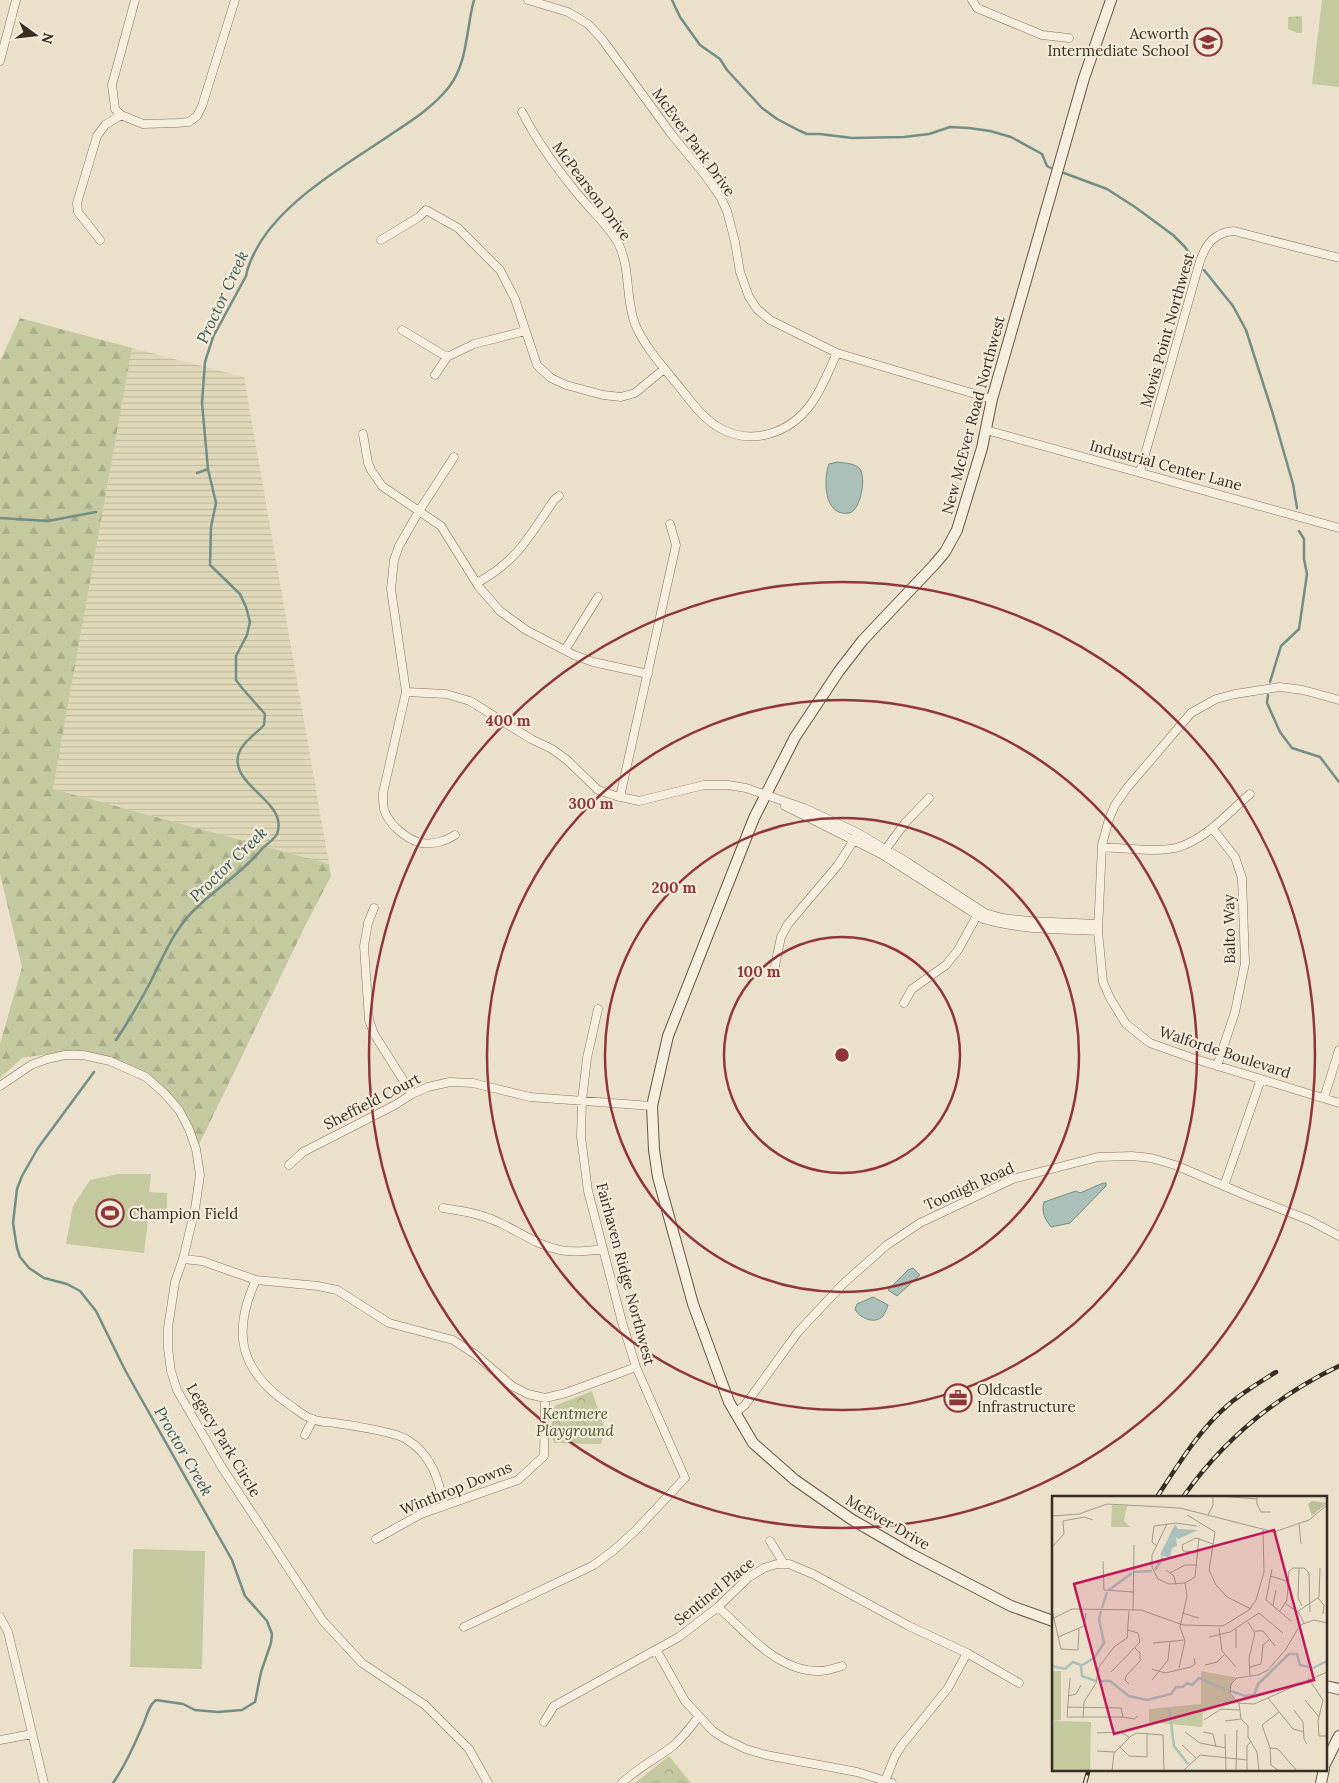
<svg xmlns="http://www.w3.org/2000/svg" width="1339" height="1783" viewBox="0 0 1339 1783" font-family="Lora,serif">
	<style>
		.farmland { fill: url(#farmland-rules) }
		.forest { fill: url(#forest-firs) }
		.park { fill: url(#park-crowns) }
		.pitch { fill: #c5c9a0 }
		.water { fill: #abc0b9; stroke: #728e86 }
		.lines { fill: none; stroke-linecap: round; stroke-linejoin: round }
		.stream { stroke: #728e86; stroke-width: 2.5 }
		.street-casing { stroke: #877461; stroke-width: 9 }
		.secondary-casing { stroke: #695544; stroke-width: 12 }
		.street { stroke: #f6eede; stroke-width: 8 }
		.secondary { stroke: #f6eede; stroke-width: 10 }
		.rail-casing { stroke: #392d23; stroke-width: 4.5 }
		.rail { stroke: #f3ebda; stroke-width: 2.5; stroke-dasharray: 8; stroke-linecap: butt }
		.ring { fill: none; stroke: #90363a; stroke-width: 2.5 }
		.labels { text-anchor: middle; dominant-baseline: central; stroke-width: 4.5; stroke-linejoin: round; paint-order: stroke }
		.poi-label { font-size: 15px; fill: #392d23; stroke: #f3ebda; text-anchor: start }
		.street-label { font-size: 15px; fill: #392d23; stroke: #f3ebda }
		.park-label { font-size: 15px; font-style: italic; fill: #4a532b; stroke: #f3ebda }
		.water-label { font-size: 16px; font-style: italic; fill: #335754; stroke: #f3ebda }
		.inset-river { fill: none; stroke: #abc0b9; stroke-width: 2.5 }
		.inset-road { fill: none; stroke: #a49988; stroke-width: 1 }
		.view { fill: #c2185b; fill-opacity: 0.15; stroke: #c2185b; stroke-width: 2.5 }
		.inset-edge { fill: none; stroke: #392d23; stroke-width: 2.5 }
		.centre { fill: #90363a; stroke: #f3ebda; stroke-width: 2.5 }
		.ring-label { font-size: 15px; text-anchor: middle; font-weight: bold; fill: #90363a; stroke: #f3ebda; stroke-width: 4.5; stroke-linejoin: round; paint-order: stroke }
	</style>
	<defs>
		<pattern id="farmland-rules" width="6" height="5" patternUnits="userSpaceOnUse" patternTransform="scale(1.25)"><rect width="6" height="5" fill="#e0d9b9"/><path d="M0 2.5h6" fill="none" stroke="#c1bb9f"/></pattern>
		<pattern id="forest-firs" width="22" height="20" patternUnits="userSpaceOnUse" patternTransform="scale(1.25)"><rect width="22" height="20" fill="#c5c9a0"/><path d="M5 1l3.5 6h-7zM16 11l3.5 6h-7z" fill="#aaad8a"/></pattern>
		<pattern id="park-crowns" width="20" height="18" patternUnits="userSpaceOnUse" patternTransform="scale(1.25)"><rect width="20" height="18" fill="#c5c9a0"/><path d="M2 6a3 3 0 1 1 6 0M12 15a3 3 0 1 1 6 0" fill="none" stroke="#aaad8a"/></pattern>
	</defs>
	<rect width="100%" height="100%" fill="#ebe1cb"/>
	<path class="farmland" d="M 132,348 L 244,377 L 329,864 L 53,789 Z"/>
	<path class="forest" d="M 20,318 L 132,348 L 53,789 L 329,864 L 331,876 L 306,924 L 195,1153 L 185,1114 L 157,1084 L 122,1062 L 74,1050 L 22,1058 L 0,1078 L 0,1044 L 22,967 L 0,874 L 0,361 Z"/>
	<path class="park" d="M 1302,16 L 1302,33 L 1297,33 L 1288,29 L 1288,17 Z
		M 592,1391 L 605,1431 L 601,1444 L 554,1443 L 551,1435 L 554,1406 Z
		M 669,1756 L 691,1783 L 635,1783 Z"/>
	<path class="pitch" d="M 1322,0 L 1339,0 L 1339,87 L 1312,84 Z
		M 118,1174 L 151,1174 L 149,1192 L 167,1193 L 167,1220 L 148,1220 L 144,1253 L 66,1244 L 73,1206 L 90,1180 Z
		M 133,1549 L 205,1551 L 202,1669 L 130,1667 Z"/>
	<path class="water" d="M 837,462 C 843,463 854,463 859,468 C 867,475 861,511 849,513 C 824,517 823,480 829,464 Z
		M 1103,1183 L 1106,1183 L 1106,1186 L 1070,1223 L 1051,1227 C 1045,1219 1041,1212 1044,1202 L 1076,1191 L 1080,1193 Z
		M 913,1268 L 920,1275 L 897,1296 L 888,1290 L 908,1270 Z
		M 873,1297 L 888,1305 C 887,1308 885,1313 883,1316 C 875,1325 859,1318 855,1309 L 857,1304 Z"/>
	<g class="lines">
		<path class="stream" d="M 672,0 L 680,17 L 700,45 L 720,59 L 727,70 L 762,108 L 777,119 L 800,131 L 807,134 L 820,134 L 852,138 L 904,137 L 929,134 L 950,127 L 969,128 L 990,131 L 1011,137 L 1042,154 L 1047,166 L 1051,168
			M 1064,173 L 1107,189 L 1135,207 L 1173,235 L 1185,247 L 1193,259
			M 1204,270 L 1233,306 L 1246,330 L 1272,411 L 1293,484 L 1297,508
			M 197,473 L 208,469
			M 0,518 L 48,521 L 96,512
			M 1270,682 L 1281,646 L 1299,629 L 1307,574 L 1304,559 L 1304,539 L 1299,531
			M 1268,695 L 1267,703 L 1280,732 L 1292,748 L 1320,757 L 1339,782
			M 116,1040 C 129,1021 140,1002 151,981 C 163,957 174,930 194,910 C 215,889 242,873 261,850 C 266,844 274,840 277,834 C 289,802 232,787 238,756 C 241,743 256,734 264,725 L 265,714 L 242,688 L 236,680 L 236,656 L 247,635 L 250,622 L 246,607 L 240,594 L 210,565 L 211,527 L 216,503 L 208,469 L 202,403 L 205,362 L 213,337 L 246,276 C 248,265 252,257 257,248 C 284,199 348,164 393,133 C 413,120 434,106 449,87 C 468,62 466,29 474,0
			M 94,1072 L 38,1148 L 22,1176 L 17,1189 L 13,1223 L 17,1248 L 20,1257 L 29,1268 L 44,1278 L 67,1284 L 80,1291 L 96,1311 L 125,1370 L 232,1560 L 245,1596 L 267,1621 L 272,1634 L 271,1643 L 261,1672 L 255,1702 L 242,1710 L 218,1712 L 195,1710 L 183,1704 L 156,1700 C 147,1707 147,1718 142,1727 C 134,1746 125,1766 113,1783"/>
		<g class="street-casing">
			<path id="street" d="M 135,0 L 112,85 L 115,109 L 121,115 L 143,124 L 177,123 L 189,122 L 197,116 L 202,106 L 235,0
				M 528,0 L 568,12 L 588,24 L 602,39 L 672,135 L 705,175 L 721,198 L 727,211 L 735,242 L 740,272 L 749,297 L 757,309 L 770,320 L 837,353 L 992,399
				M 972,0 L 977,8 L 1042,35 L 1069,38
				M 0,61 L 16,0
				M 522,112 C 538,143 559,172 582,199 C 593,212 610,228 618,243 C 631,268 625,298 635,324 C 645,348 665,369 681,389 C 692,403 703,418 718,427 C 751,447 790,433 811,404 C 822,389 829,370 837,353
				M 100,240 L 78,212 L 77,203 L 97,136 L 105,125 L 121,115
				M 381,240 L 419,217 L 426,210 L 458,228 L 500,270 L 515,299 L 537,365 L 551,378 L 566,385 L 603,395 L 621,397 L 635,393 L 664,369
				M 402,330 L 447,357
				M 435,375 L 447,357 L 474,344 L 525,331
				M 986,430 L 1339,528
				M 363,434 L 368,463 L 371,470 L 382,486 L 441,526 L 479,587 L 500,611 L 526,630 L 574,655 L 593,662 L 648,674
				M 454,457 L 419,511 L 399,546 L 394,560 L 391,589 L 406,692 L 383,793 C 383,798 383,805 384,809 C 388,824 406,839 421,843 C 432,845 446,841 455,835
				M 1140,472 L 1200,261 C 1206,244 1215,232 1234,231 L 1339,258
				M 477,583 C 517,561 529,537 554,500 L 559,496
				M 565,650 L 598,597
				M 406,692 L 446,694 L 470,701 L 531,739 L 552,749 L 567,760 L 598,790 L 616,796 L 639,801 L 704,785 L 728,785 L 746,788 L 804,808 L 858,833 L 907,862 L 985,913 L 1002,918 L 1029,921 L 1098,924
				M 1339,700 L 1303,690 L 1280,687 L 1235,694 L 1216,699 L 1191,713 L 1127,788 L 1115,805 L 1109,819 L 1102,845 L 1098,931 L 1103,982 L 1110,998 L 1126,1024 L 1150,1043 L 1195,1059 L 1339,1103
				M 620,797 L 676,545 L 670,524
				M 785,806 L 881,854 L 983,919 C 1020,930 1059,929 1098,931
				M 1212,828 L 1235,857 L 1242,878 L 1245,963 L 1235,1012 L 1217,1066
				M 1102,847 C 1122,848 1161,853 1179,847 C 1207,838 1228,813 1250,794
				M 883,853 L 905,823 L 929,798
				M 374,908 L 368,923 L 364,946 L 369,1020 L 374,1034 L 412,1094
				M 775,966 L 781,937 L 788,924 L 838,865 L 856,837
				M 904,1003 L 912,989 L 946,965 L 958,950 L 979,912
				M 0,1086 L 31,1065 L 47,1059 L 65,1055 L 83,1055 L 110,1061 L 146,1077 L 164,1093 L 179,1110 L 189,1129 L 196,1149 L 200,1175 L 195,1209 L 183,1259 L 175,1282 L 168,1328 L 168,1348 L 171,1371 L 177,1390 L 221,1466 L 323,1621 L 362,1663 L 425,1705 L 469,1749 L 488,1783
				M 1324,1098 L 1339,1050
				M 289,1165 L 303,1152 L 395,1105 L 412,1094 L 428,1087 L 450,1082 L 473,1083 L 530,1097 L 652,1106
				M 1224,1186 L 1261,1079
				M 443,1208 C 463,1211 482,1214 500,1223 C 520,1232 537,1245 560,1250 C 574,1253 589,1251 603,1249
				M 183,1259 L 202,1261 L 256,1280 L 318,1286 L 337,1290 L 389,1323 L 453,1340 L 476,1355 L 512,1386 L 528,1394 L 545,1398 L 566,1393 L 636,1367
				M 256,1280 C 232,1332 239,1369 287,1403 C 295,1408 303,1416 312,1419 C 319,1422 328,1422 335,1423 C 350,1425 394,1432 406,1439 C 431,1454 439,1479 444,1506
				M 735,1413 L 745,1405 L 798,1332 L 844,1283 L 887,1245 L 920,1223 L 1013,1179 L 1098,1157 L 1132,1156 L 1151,1158 L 1175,1165 L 1250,1197 L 1309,1220 L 1339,1236
				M 305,1435 L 313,1419
				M 376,1539 L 421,1514 L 518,1480 L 544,1456 L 545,1398
				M 770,1541 L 784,1564
				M 718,1607 C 746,1632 778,1672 819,1671 C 827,1671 835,1668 842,1666
				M 0,1617 L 8,1632 L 44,1783
				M 464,1627 L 594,1565 L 614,1550 L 635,1531 L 685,1478 L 636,1367 L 622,1322 L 588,1191 L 581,1137 L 582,1100 L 587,1058 L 598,1009
				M 657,1651 L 685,1701 L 713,1731 L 725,1739 L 746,1749 L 766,1755 L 857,1772 L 892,1783
				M 544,1722 L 554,1706 L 679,1637 L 718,1607 L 749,1577 L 764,1568 L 777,1564 L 789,1564 L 813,1574 L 909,1626 L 967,1653 L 1019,1683
				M 0,1740 L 32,1734
				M 885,1781 L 895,1756 L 902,1745 L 948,1688 L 967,1653
				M 622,1783 C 637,1768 656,1759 673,1746 C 683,1737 691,1727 699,1716"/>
		</g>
		<g class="secondary-casing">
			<path id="secondary" d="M 1053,1621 L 1011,1606 L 911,1554 L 851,1519 L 795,1480 L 753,1443 L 729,1402 L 693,1304 L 658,1177 L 654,1150 L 652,1106 L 668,1036 L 754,818 L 795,737 L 839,671 L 863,640 L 934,565 L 945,552 L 957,530 L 982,448 L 992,399 L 1084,78 L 1111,0
				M 1325,1686 L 1339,1689
				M 1325,1764 L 1339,1736
				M 1321,1783 L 1324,1769"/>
		</g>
		<use href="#street" class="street"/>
		<use href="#secondary" class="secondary"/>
		<g class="rail-casing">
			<path id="rail" d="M 1157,1497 C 1178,1465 1199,1430 1228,1405 C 1243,1392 1260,1382 1276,1372
				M 1183,1497 C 1224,1439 1276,1396 1339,1366
				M 1085,1783 L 1089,1769"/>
		</g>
		<use href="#rail" class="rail"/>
	</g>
	<g class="ring">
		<circle cx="842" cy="1055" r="118"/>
		<circle cx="842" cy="1055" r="237"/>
		<circle cx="842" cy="1055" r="355"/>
		<circle cx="842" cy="1055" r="473"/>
	</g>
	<defs>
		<g id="school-ring" transform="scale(1.4375)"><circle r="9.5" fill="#f3ebda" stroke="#90363a" stroke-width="1.5"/><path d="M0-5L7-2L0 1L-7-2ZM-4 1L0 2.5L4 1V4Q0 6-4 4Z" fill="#90363a"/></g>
		<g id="stadium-ring" transform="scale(1.4375)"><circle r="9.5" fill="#f3ebda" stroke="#90363a" stroke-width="1.5"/><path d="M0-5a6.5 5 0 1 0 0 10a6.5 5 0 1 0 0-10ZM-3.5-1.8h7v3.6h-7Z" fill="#90363a"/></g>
		<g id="office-ring" transform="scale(1.4375)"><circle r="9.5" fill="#f3ebda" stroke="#90363a" stroke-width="1.5"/><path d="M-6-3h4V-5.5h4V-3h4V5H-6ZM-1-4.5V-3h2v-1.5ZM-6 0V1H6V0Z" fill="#90363a"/></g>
	</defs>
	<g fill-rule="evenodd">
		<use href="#school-ring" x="1208" y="42"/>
		<use href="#stadium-ring" x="110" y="1213"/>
		<use href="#office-ring" x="958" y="1398"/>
	</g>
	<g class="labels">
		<g class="poi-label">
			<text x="1189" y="33" text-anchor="end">Acworth<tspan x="1189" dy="17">Intermediate School</tspan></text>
			<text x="129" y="1213">Champion Field</text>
			<text x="977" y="1389">Oldcastle<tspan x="977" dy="17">Infrastructure</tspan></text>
		</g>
		<g class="street-label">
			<text transform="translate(694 142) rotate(54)">McEver Park Drive</text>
			<text transform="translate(592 191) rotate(53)">McPearson Drive</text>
			<text transform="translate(1167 330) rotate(-74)">Movis Point Northwest</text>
			<text transform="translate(973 415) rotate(-75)">New McEver Road Northwest</text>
			<text transform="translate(1166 465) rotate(15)">Industrial Center Lane</text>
			<text transform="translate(1229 929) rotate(-91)">Balto Way</text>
			<text transform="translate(1225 1052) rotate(18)">Walforde Boulevard</text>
			<text transform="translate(372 1101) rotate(-27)">Sheffield Court</text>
			<text transform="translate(969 1186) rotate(-24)">Toonigh Road</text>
			<text transform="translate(626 1274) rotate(75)">Fairhaven Ridge Northwest</text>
			<text transform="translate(224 1440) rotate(59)">Legacy Park Circle</text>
			<text transform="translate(456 1488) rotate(-22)">Winthrop Downs</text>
			<text transform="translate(888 1522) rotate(30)">McEver Drive</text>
			<text transform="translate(714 1591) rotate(-39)">Sentinel Place</text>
		</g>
		<g class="park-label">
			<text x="575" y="1413">Kentmere<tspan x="575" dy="17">Playground</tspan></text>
		</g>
		<g class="water-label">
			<text transform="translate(222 297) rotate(-65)">Proctor Creek</text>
			<text transform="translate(228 864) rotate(-44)">Proctor Creek</text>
			<text transform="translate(184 1451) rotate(60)">Proctor Creek</text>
		</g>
	</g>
	<g transform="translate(1052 1496)">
		<rect width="275" height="275" fill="#ebe1cb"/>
		<path d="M 60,9 L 75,10 L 72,25 L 78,31 L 59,31 ZM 149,175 L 186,182 L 181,184 L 178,198 L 185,207 L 170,207 L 151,217 L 150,231 L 97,226 L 97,213 L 149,208 ZM 0,225 L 39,226 L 38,275 L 0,275 Z" fill="#c5c9a0"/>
		<path d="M 260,5 L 275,7 L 260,20 L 256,8 Z" fill="#bcbf9e"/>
		<path d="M 0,175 L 9,175 L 9,224 L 0,225 Z" fill="#c5c9a0"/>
		<path d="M 123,28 L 126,33 L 146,34 L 126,43 L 124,41 L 125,50 L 120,52 L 118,62 L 108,59 Z" fill="#abc0b9"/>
		<path class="inset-river" d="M 103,74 L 111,61M 82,76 L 100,75M 57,94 L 80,77M 50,112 L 55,96M 0,170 L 13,173 L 21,166 L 29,169M 29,170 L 43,161 L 52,147 L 47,123 L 49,115M 29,170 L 30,180 L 44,185M 47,185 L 58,185 L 77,200 L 95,204 L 119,198 L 124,191 L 131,191 L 135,187 L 140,189 L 147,182 L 175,194M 179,195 L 193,200 L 202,199 L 206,188 L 237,158 L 245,158 L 248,169 L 261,172 L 275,165M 117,212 L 122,250 L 136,268"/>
		<path class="inset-road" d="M 166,0 L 205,3M 205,0 L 205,8 L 209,16 L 218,16M 135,19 L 163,36 L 157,74 L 164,89 L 175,101 L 199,113M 156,19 L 161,9 L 161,0M 0,20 L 27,18 L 55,8 L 128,12 L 222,36 L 257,24 L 275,9M 115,28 L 100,59 L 100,71 L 106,83 L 117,88 L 133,87 L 143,81 L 147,42M 247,28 L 249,48M 105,50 L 100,46 L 102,30 L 124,27 L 145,30M 0,51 L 12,38 L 11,25 L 32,21 L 41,24M 145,56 L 131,55 L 130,49 L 144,42 L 161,48M 51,65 L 52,94 L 81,96M 247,72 L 246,102 L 250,110M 220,73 L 214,104 L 239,125M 114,74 L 122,80 L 124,89M 118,77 L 133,69 L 145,69M 218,80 L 235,85M 266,102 L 272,109 L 271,118M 234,108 L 247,117 L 252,127M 221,109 L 224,94M 0,114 L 9,153 L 26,154 L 27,132M 81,115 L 82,49M 228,115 L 235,104 L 237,75 L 241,72 L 252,72 L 257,77 L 258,116M 245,116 L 267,101 L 268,72M 130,117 L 147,122M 0,123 L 20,113 L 89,114 L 131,129 L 171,130 L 197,114 L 204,104 L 212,76 L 211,34M 196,126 L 203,137 L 197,162 L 198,180M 275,127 L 262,124 L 248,129 L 234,153 L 216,174 L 206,179 L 185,182 L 179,188 L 178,197 L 186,207 L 202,208 L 275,176M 167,132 L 170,155 L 184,171M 184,133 L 184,152M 203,135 L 211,135 L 223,150M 6,141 L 32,130 L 34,117M 157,141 L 178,136 L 207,117 L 231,137M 101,147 L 133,144M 153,169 L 165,166 L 172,159M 198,171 L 209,168 L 211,149 L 218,143M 127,172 L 133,145 L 128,131 L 135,100 L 133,87M 100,173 L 113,177 L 139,171 L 143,168 L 142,162M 59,176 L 88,146 L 86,137 L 76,134M 18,182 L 15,221 L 71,221M 256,182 L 271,204 L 266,225 L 267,240 L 275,240M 100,184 L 116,164 L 118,145M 77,188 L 73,184 L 74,180 L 88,165 L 88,157 L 83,152M 16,200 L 24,198 L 29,189M 216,202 L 241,233 L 252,236M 253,204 L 267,221M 187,207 L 189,223 L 196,230 L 196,241 L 205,256 L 207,275M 15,211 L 69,212 L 71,221M 242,214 L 251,226 L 252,243 L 255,248M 71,221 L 82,223 L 86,220M 31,222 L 32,206 L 44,187 L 47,171 L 62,151 L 75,142 L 77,115M 152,224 L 169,213 L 187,214M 173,225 L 189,223M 133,236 L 148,247 L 174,252M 151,236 L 161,238 L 164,251M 45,237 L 68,236 L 77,241M 173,238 L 174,275M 130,249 L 144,262M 68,251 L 77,260 L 95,261 L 95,238M 218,252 L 226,253 L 245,275M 45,255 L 63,256M 60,275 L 62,257 L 79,240 L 85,237 L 111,239 L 112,275M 131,275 L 148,259 L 195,264M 184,275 L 185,234M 195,275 L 195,250 L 199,245M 227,275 L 219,269 L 218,252 L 210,229 L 227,216"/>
		<path class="view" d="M 222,34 L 262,184 L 62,238 L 22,88 Z"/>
		<rect width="275" height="275" class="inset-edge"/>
	</g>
	<circle cx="842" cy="1055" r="8" class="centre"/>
	<g class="ring-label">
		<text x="508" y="726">400 m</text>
		<text x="591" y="809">300 m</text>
		<text x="674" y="893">200 m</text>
		<text x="759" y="977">100 m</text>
	</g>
	<g transform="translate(35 35) rotate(105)" stroke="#f3ebda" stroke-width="4" paint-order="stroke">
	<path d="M0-4L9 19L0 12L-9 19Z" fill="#392d23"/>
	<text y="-8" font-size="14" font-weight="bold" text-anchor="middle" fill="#392d23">N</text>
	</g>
</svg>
